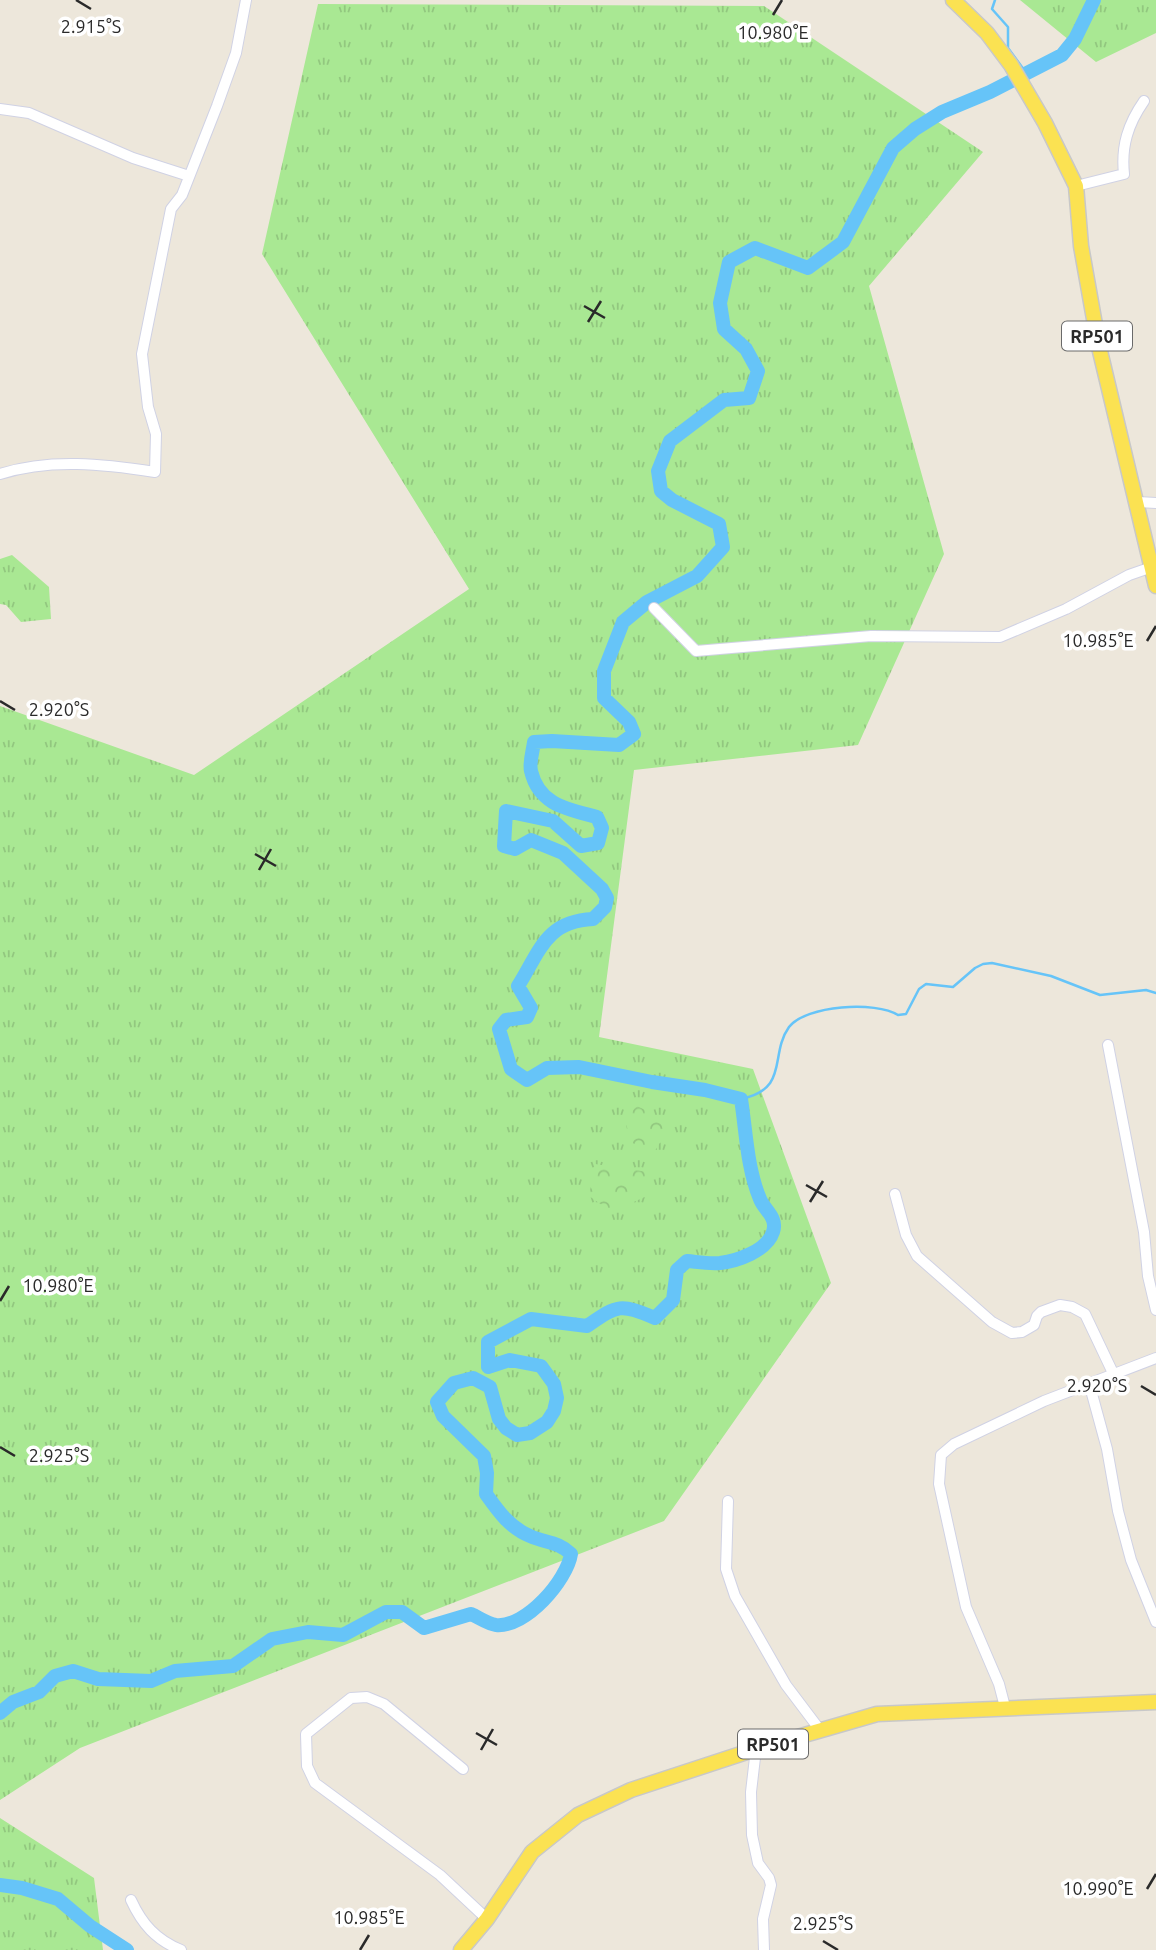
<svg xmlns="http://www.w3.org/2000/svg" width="1156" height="1950" viewBox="0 0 1156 1950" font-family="Ubuntu,sans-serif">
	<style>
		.grass { fill: url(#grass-tufts) }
		.forest { fill: url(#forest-crowns) }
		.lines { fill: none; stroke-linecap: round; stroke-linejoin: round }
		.stream { stroke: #66c4f8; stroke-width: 2.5 }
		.river { stroke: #66c4f8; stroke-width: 14 }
		.street-casing { stroke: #d0d2e4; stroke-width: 12 }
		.primary-casing { stroke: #c8c8c8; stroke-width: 17 }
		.street { stroke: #fff; stroke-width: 10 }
		.primary { stroke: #fbe252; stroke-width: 14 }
		.ticks { fill: none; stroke: #2a2a2a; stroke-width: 2.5 }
		.labels { text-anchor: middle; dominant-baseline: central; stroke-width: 7; stroke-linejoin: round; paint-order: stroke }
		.shield { fill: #fff; stroke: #6a6a6a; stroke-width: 2 }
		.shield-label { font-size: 18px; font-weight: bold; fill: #2a2a2a }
		.ticks-label { font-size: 18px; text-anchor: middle; fill: #2a2a2a; stroke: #fff; stroke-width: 7; stroke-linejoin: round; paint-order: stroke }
	</style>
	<defs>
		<pattern id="grass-tufts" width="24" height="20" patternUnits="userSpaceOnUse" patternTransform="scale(1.75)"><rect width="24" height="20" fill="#a9e893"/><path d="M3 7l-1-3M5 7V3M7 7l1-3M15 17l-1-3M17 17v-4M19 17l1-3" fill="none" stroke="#92c77f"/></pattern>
		<pattern id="forest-crowns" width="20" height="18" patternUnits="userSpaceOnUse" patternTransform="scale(1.75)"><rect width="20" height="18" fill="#a9e893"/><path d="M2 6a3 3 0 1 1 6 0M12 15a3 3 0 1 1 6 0" fill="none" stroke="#92c77f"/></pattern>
	</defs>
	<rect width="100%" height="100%" fill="#ede7db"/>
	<path class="grass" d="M 1020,0 L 1156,0 L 1156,33 L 1096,62 Z
		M 318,4 L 764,6 L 983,152 L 869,286 L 944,554 L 858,745 L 634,770 L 599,1037 L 753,1069 L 831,1283 L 664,1521 L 80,1748 L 0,1800 L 0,706 L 194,775 L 469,589 L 262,254 Z
		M 12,555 L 49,587 L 51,619 L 21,622 L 6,605 L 0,604 L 0,559 Z
		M 0,1818 L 94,1878 L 103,1950 L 0,1950 Z"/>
	<path class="forest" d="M 637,1106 L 672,1123 L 653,1154 L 629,1141 L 625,1118 Z
		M 595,1164 L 648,1172 L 649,1195 L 612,1212 L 589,1196 Z"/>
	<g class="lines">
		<path class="stream" d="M 995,0 L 992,9 L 1008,27 L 1008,48 L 1027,74
			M 741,1099 C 790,1089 769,1055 789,1027 C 806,1005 876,1001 898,1015 L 906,1014 L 919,989 L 926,984 L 953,987 L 975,968 L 983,964 L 992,963 L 1051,976 L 1100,995 L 1146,990 L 1156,993"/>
		<path class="river" d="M 0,1713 L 13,1702 L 39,1692 L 55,1676 L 73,1671 L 98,1679 L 151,1681 L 175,1671 L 233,1666 L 272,1639 L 308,1632 L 343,1635 L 386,1612 L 402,1612 L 424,1628 L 471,1614 C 478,1617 488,1624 496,1625 C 526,1628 567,1580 571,1554 C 558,1541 545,1543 530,1536 C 510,1528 498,1511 486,1494 L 487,1473 L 484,1456 L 443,1416 L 437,1402 L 454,1383 L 473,1378 L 490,1387 L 499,1419 L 506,1428 L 517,1435 L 530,1433 L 547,1422 L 554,1411 L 557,1398 L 554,1384 L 541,1366 L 510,1360 L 488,1367 L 488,1342 L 531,1319 L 587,1326 C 618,1305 619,1303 655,1318 L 673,1300 L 677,1270 L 687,1261 C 698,1262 709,1264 720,1263 C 737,1261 767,1251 773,1232 C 778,1217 764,1210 760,1199 C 747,1168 746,1131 741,1099 L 705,1090 L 652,1082 L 579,1067 L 547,1068 L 527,1080 L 511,1069 L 499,1029 L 506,1020 L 527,1017 L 531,1008 L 518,986 C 540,951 546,921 593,919 L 605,907 L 607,898 L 602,889 L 563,853 L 531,840 L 515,849 L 504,846 L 506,811 L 553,821 L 581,846 L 598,843 L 602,828 L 597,817 C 567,809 539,805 531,771 C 529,762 533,751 534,742 L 552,741 L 619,745 L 634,734 L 629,722 L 604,698 L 604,671 L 623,622 L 647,602 L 697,576 L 723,547 L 719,524 L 672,500 L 661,491 L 658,471 L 670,441 L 724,400 L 749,398 L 758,371 L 746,349 L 724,329 L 720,303 L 729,262 L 755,248 L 808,268 L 843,242 L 893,148 L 915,129 L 942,112 L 990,92 L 1062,55 L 1075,39 L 1094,0
			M 0,1885 L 22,1888 L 58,1899 L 90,1926 L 127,1950"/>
		<g class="street-casing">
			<path id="street" d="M 0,109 L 29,113 L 133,158 L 189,176
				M 1076,186 L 1124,174 C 1121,146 1128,124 1144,101
				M 0,474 C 50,458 104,464 155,472 L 156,434 L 148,407 L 142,354 L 171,209 L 182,195 L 217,106 L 236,53 L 246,0
				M 1138,502 L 1156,503
				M 654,608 L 696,651 L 871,636 L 1000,637 L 1066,609 L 1129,575 L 1152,567
				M 1108,1045 L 1144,1232 L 1148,1276 L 1156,1310
				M 895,1194 L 906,1235 L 917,1256 L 992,1322 L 1012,1333 L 1022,1332 L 1034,1325 L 1037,1316 L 1041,1312 L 1060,1305 L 1072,1307 L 1085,1314 L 1113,1373
				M 1089,1383 L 1107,1449 L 1118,1511 L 1131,1560 L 1156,1622
				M 728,1501 L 726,1569 L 735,1596 L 786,1685 L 820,1730
				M 1005,1707 L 999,1684 L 966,1607 L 939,1484 L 941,1455 L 954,1444 L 1044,1401 L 1156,1358
				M 756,1749 L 751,1792 L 752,1835 L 758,1863 L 769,1878 L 771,1885 L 763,1919 L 764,1950
				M 463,1769 L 384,1704 L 367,1697 L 351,1698 L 306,1734 L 307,1766 L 315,1783 L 440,1875 L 487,1919
				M 131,1900 C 142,1924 156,1940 181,1950"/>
		</g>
		<g class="primary-casing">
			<path id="primary" d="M 953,0 L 987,33 L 1011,65 L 1045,123 L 1076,186 L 1081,246 L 1099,347 L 1156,586
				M 461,1950 L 487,1919 L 532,1852 L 578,1815 L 631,1790 L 756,1749 L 877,1714 L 1156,1702"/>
		</g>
		<use href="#street" class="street"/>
		<use href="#primary" class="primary"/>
	</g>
	<path class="ticks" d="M 76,0 L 91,9M 773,15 L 782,0M 584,306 L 605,318M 588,322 L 601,301M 1147,641 L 1156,626M 0,701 L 15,710M 255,854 L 276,866M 259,870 L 271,849M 806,1185 L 827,1197M 810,1202 L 823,1181M 0,1301 L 9,1286M 1141,1386 L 1156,1395M 0,1447 L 15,1456M 476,1733 L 497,1745M 481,1750 L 493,1729M 1147,1889 L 1156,1874M 823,1941 L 838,1950M 360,1950 L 369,1935"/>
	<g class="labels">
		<g class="shield">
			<rect x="1062" y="321.5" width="70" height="29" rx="5"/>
			<rect x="738" y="1729.5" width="70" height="29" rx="5"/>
		</g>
		<g class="shield-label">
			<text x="1097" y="336">RP501</text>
			<text x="773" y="1744">RP501</text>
		</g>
	</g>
	<g class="ticks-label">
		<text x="91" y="33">2.915°S</text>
		<text x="773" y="39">10.980°E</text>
		<text x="1098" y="647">10.985°E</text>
		<text x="59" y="716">2.920°S</text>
		<text x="58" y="1292">10.980°E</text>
		<text x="1097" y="1392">2.920°S</text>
		<text x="59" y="1462">2.925°S</text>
		<text x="1098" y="1895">10.990°E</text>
		<text x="369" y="1924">10.985°E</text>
		<text x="823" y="1930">2.925°S</text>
	</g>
</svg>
